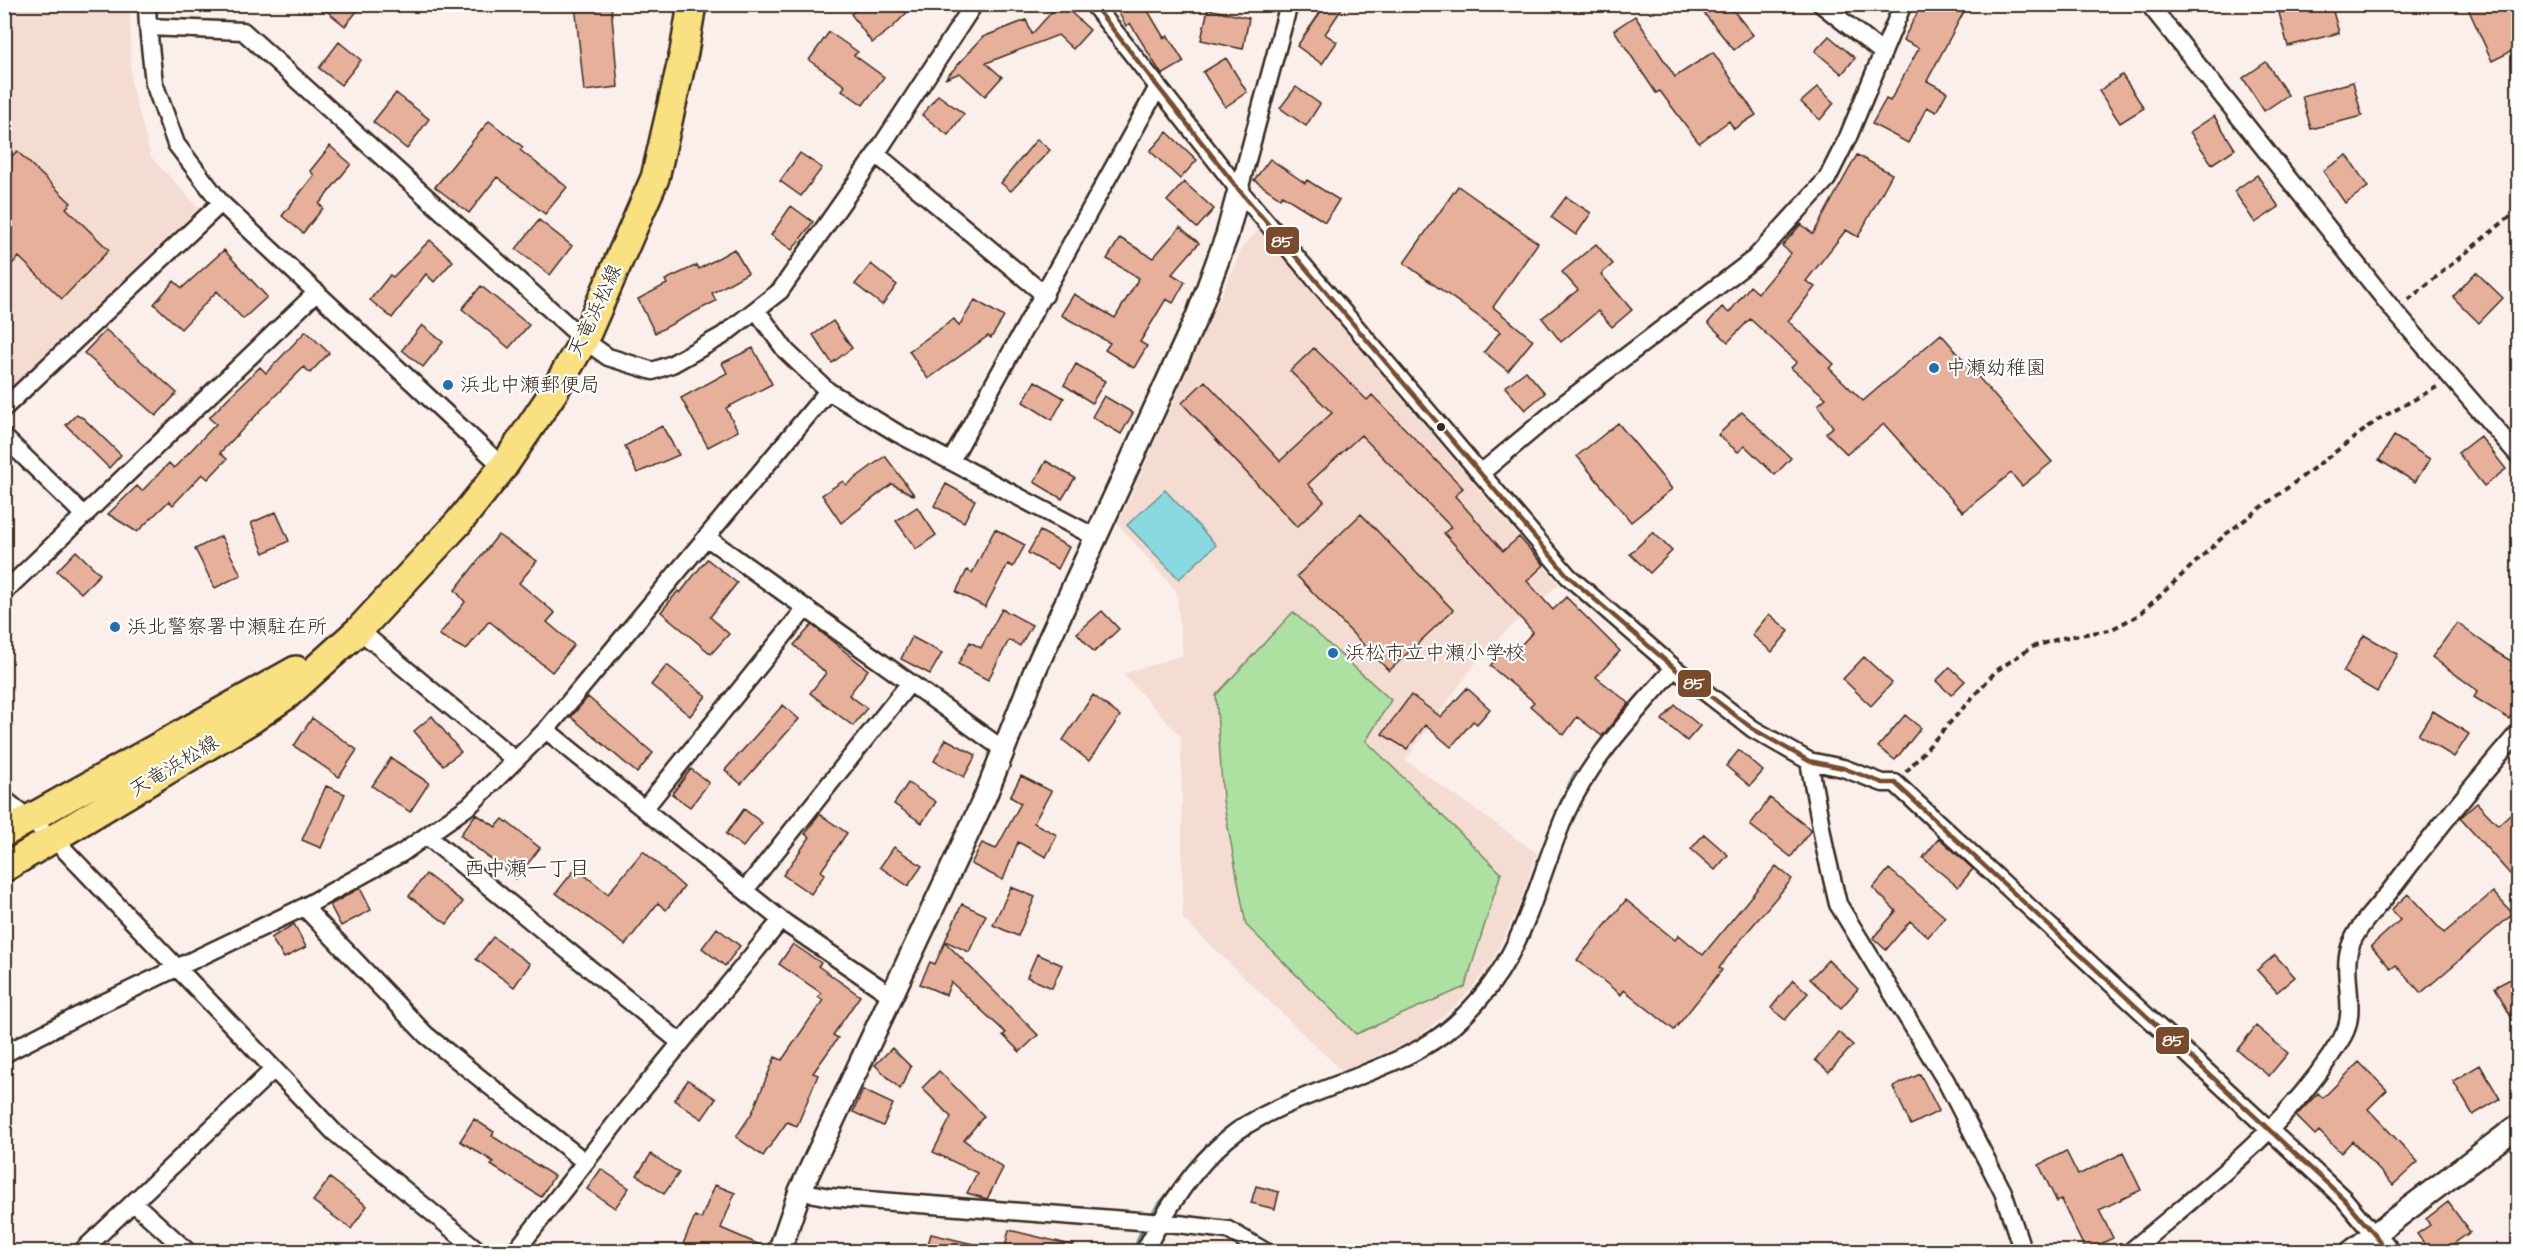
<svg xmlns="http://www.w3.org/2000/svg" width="2523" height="1256" viewBox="0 0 2523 1256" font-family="'Architects Daughter','Klee One',sans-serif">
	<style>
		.built { fill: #f4dcd3 }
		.green { fill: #ade1a2; stroke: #748660; stroke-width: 1.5 }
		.water { fill: #89dae0; stroke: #6a9492; stroke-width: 1.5 }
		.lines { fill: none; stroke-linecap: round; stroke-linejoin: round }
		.stream { stroke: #6a9492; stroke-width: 6 }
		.building { fill: #e6b09b; stroke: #3b2a1e; stroke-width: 1.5 }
		.minor-casing { stroke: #3b2a1e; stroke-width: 21 }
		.tertiary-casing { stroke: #3b2a1e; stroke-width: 26 }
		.primary-casing { stroke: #3b2a1e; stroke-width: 32 }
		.path { stroke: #3b2a1e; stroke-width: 4; stroke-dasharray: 6 4.5; stroke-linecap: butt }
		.minor { stroke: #fff; stroke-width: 16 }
		.tertiary { stroke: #fff; stroke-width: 21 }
		.primary { stroke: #f9e181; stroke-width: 27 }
		.bus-1-casing { stroke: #fff; stroke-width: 9 }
		.bus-1 { stroke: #7a4b2a; stroke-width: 4.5 }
		.poi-dot { fill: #1f6fb2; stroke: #fff; stroke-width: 2 }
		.bus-dot { fill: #3b2a1e; stroke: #fff; stroke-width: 2 }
		.labels { text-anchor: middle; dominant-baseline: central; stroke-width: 4.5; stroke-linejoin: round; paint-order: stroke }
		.street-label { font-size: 20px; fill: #3b2a1e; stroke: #fff }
		.poi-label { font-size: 20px; fill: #3b2a1e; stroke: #fff; text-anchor: start }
		.neighbourhood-label { font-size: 21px; fill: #3b2a1e; stroke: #fff }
		.line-badge { stroke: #fff; stroke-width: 2 }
		.badge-label { font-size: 16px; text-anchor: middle; font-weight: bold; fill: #fff }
	</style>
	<rect width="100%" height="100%" fill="#faefeb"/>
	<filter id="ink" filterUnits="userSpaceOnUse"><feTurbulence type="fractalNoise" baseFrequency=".0167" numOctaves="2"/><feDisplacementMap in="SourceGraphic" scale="12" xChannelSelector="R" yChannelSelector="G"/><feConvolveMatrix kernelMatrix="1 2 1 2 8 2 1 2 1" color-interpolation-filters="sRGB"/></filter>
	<g filter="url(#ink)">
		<path class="built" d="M 5,5 L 130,5 L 131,83 L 151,157 L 199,208 L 5,393 Z
			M 1259,230 L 1559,584 L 1485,650 L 1405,760 L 1537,853 L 1518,908 L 1492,962 L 1463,999 L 1416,1039 L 1342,1071 L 1183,919 L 1181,737 L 1123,674 L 1183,655 L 1176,591 L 1118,524 L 1243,246 Z"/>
		<path class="green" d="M 1293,612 L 1391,700 L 1366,741 L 1501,873 L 1465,987 L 1356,1034 L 1246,925 L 1223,800 L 1216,695 Z"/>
		<path class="water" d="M 1165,490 L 1216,545 L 1179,579 L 1127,525 Z"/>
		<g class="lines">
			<path class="stream" d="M 1558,811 L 1576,774
				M 1436,1030 L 1457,1011
				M 1153,1214 L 1172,1190
				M 1135,1252 L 1141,1235"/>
		</g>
		<path class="building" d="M 318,4 L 363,4 L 345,26 Z
			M 575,4 L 611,4 L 618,87 L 584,91 Z
			M 864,4 L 915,4 L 893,27 L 872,43 L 851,14 Z
			M 1059,4 L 1062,4 L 1090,30 L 1073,49 L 1058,35 L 986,63 L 1002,77 L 985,96 L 960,73 L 945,79 L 983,37 L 1026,20 L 1032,34 Z
			M 1114,4 L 1144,4 L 1164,38 L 1168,36 L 1184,62 L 1162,75 L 1130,23 L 1126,26 Z
			M 1326,4 L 1345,4 L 1325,34 L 1337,42 L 1322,64 L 1297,46 Z
			M 1711,4 L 1728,4 L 1753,35 L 1734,50 L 1703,12 Z
			M 1922,4 L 1968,4 L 1927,81 L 1947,92 L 1936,112 L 1927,107 L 1908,143 L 1872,124 L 1886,99 L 1890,101 L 1919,48 L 1903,40 Z
			M 2310,4 L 2331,4 L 2339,33 L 2288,46 L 2279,13 Z
			M 2466,4 L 2518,4 L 2518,48 L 2492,61 Z
			M 1208,9 L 1249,18 L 1243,49 L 1201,40 Z
			M 1635,16 L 1675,77 L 1713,52 L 1756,115 L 1734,129 L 1729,121 L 1699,143 L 1660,91 L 1656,93 L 1614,30 Z
			M 829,32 L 858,52 L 854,55 L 884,77 L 863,105 L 842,90 L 845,86 L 809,60 Z
			M 1829,36 L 1855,58 L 1842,74 L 1815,51 Z
			M 339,42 L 361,60 L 341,85 L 319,68 Z
			M 1226,58 L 1247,92 L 1225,107 L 1203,72 Z
			M 2266,62 L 2288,95 L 2264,111 L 2243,78 Z
			M 2122,75 L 2144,108 L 2120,123 L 2099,91 Z
			M 2353,82 L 2362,116 L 2311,129 L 2302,96 Z
			M 1296,87 L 1320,104 L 1306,126 L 1280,108 Z
			M 1818,87 L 1834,103 L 1820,120 L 1801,102 Z
			M 396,93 L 429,119 L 407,149 L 373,122 Z
			M 938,95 L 964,114 L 948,135 L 922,115 Z
			M 2214,116 L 2235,149 L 2212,164 L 2190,132 Z
			M 489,121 L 523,147 L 520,150 L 567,187 L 545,214 L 497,177 L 469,213 L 435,187 Z
			M 1167,132 L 1197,160 L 1180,179 L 1150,151 Z
			M 1037,139 L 1050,150 L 1011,191 L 1001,183 Z
			M 330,146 L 351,164 L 319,204 L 323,208 L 303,233 L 282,216 L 314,175 L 310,171 Z
			M 17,151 L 71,203 L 66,208 L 109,250 L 62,299 L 19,257 L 4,272 L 4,164 Z
			M 800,153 L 822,168 L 801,196 L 780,181 Z
			M 1857,155 L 1892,174 L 1858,237 L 1846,230 L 1806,281 L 1815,287 L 1788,321 L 1834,364 L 1829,368 L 1863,401 L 1941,334 L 2052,462 L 2022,486 L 2011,473 L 1963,512 L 1884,424 L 1847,454 L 1826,433 L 1833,427 L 1818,405 L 1826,398 L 1791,368 L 1797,362 L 1750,319 L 1728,342 L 1708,323 L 1722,307 L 1729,313 L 1750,286 L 1758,293 L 1791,253 L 1782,246 L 1801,224 L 1813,234 Z
			M 2347,155 L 2368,187 L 2345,203 L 2323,171 Z
			M 1270,159 L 1305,183 L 1307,180 L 1339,200 L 1325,222 L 1282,195 L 1280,198 L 1254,180 Z
			M 2257,175 L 2279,207 L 2255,223 L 2234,191 Z
			M 1184,182 L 1214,209 L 1197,228 L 1167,201 Z
			M 1458,186 L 1538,243 L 1493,307 L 1533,340 L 1508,371 L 1484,352 L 1500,332 L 1404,263 Z
			M 1566,197 L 1591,213 L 1576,235 L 1551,217 Z
			M 791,206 L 813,222 L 792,250 L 771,235 Z
			M 539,220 L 572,246 L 550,275 L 516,249 Z
			M 1180,227 L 1199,243 L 1172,274 L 1185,282 L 1173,303 L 1166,299 L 1140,342 L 1147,346 L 1134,368 L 1105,350 L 1110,343 L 1061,315 L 1074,294 L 1115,318 L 1139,278 L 1107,259 L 1120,238 L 1153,258 Z
			M 430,240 L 453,261 L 434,282 L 426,274 L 392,318 L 370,300 L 390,275 L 393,277 Z
			M 1596,244 L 1613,264 L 1601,274 L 1632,310 L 1612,327 L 1598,311 L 1561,342 L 1542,318 L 1578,290 L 1562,272 Z
			M 734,249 L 748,273 L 712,293 L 716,301 L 655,333 L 638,299 L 667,284 L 665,280 L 697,265 L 699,269 Z
			M 224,250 L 267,297 L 243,319 L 217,291 L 181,329 L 154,304 L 174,281 L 182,288 Z
			M 871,264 L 897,285 L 882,305 L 855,284 Z
			M 2476,272 L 2503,298 L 2479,323 L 2453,297 Z
			M 481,286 L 529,325 L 509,348 L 462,309 Z
			M 975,300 L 1004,317 L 991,338 L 988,336 L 928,379 L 909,351 L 954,319 L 959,326 Z
			M 833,321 L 852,348 L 832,363 L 813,335 Z
			M 422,325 L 443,342 L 423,367 L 402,350 Z
			M 106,330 L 177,393 L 156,416 L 84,353 Z
			M 306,331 L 329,353 L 310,373 L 304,367 L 263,408 L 220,453 L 227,459 L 208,479 L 202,474 L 173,505 L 169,501 L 137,532 L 108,514 L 137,486 L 142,491 L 169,463 L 174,468 L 216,424 L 209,418 L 228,398 L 260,367 L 266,373 Z
			M 753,348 L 772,384 L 726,408 L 738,431 L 708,447 L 681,398 L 727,373 L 722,363 Z
			M 1314,348 L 1367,400 L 1372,395 L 1463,488 L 1455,496 L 1503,551 L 1519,537 L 1544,565 L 1527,581 L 1553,610 L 1566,597 L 1620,651 L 1596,677 L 1629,703 L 1602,736 L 1577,717 L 1564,735 L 1530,706 L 1534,702 L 1490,666 L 1504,650 L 1511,656 L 1533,632 L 1444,533 L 1451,527 L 1361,435 L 1308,484 L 1324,501 L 1297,527 L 1182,403 L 1205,381 L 1280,461 L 1332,413 L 1290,371 Z
			M 1076,364 L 1105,381 L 1092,403 L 1064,385 Z
			M 1526,371 L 1545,393 L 1525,410 L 1505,387 Z
			M 1035,381 L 1064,398 L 1052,420 L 1023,402 Z
			M 1104,396 L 1133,413 L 1121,434 L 1092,417 Z
			M 1742,412 L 1791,458 L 1775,475 L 1745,446 L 1738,452 L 1718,435 Z
			M 76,415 L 83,418 L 121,455 L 109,468 L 66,425 Z
			M 1618,423 L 1672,489 L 1631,522 L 1577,456 Z
			M 662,426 L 679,455 L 637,473 L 625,446 Z
			M 2394,436 L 2430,459 L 2415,482 L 2379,460 Z
			M 2480,436 L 2506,469 L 2484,486 L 2458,453 Z
			M 885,456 L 915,496 L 892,484 L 841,523 L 822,495 L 843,481 L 846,485 Z
			M 1046,461 L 1075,478 L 1062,499 L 1034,482 Z
			M 946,484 L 975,500 L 964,522 L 934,506 Z
			M 917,507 L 936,535 L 916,549 L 896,521 Z
			M 276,512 L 289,541 L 264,553 L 251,523 Z
			M 1361,514 L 1453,610 L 1389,671 L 1297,576 Z
			M 995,529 L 1025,545 L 1013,567 L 1008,564 L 985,607 L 956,592 L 967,570 L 972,573 Z
			M 1040,531 L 1069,547 L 1058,569 L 1028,553 Z
			M 1653,532 L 1672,551 L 1650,573 L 1630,554 Z
			M 498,535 L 537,561 L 519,583 L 555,613 L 547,622 L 574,645 L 552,672 L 489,621 L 466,650 L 439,635 L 465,602 L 455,590 Z
			M 221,536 L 241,575 L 215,588 L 195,549 Z
			M 76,551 L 100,574 L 81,593 L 57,571 Z
			M 707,559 L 737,583 L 710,617 L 729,634 L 711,654 L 661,612 L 678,591 L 680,593 Z
			M 1002,609 L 1032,625 L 1020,646 L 1009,640 L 988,680 L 958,664 L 970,642 L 981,648 Z
			M 1102,611 L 1119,629 L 1094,652 L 1077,633 Z
			M 1769,614 L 1789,631 L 1772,652 L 1752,635 Z
			M 2457,623 L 2501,655 L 2518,665 L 2518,704 L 2509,719 L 2474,697 L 2478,691 L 2432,657 Z
			M 812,625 L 868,670 L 849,695 L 867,708 L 853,726 L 810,693 L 826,673 L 794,645 Z
			M 2364,635 L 2398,654 L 2377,692 L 2343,672 Z
			M 912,637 L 942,653 L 930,674 L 901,659 Z
			M 1864,657 L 1892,683 L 1871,706 L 1843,679 Z
			M 667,665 L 706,696 L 690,716 L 651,685 Z
			M 1950,667 L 1965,681 L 1951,695 L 1936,681 Z
			M 1467,688 L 1490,709 L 1477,724 L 1473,721 L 1451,747 L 1425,725 L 1407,749 L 1382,734 L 1411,695 L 1441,717 Z
			M 1093,695 L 1120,716 L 1089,761 L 1063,740 Z
			M 588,697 L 653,753 L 637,773 L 571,717 Z
			M 783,705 L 799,719 L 741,784 L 725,770 Z
			M 1675,705 L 1700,726 L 1687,741 L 1662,720 Z
			M 2433,711 L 2469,734 L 2454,757 L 2418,735 Z
			M 1905,715 L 1921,728 L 1895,760 L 1878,747 Z
			M 432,716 L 461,752 L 443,765 L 414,731 Z
			M 312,718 L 357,750 L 339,777 L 294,746 Z
			M 946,739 L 976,755 L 964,777 L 934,761 Z
			M 1739,750 L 1763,771 L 1750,786 L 1726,766 Z
			M 391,758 L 429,783 L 410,812 L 372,786 Z
			M 691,769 L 709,783 L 690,807 L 672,794 Z
			M 1021,776 L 1051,791 L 1034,823 L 1057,835 L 1046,857 L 1018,842 L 1003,880 L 971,864 L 982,843 L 996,849 L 1021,803 L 1010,797 Z
			M 908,783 L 936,802 L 922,823 L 894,804 Z
			M 326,786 L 345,794 L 321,848 L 302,840 Z
			M 1770,798 L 1811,830 L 1791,857 L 1750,825 Z
			M 2477,803 L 2498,825 L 2518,807 L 2518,883 L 2460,818 Z
			M 744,809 L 762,823 L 743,847 L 726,834 Z
			M 476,814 L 496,827 L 503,819 L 540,848 L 516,879 L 460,835 Z
			M 819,814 L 847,833 L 821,871 L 825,874 L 811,894 L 783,875 L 810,837 L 805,834 Z
			M 1704,834 L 1728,855 L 1715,870 L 1691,849 Z
			M 1939,838 L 1973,869 L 1958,887 L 1923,858 Z
			M 894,847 L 922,866 L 908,886 L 880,867 Z
			M 643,851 L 684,887 L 666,910 L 658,903 L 625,945 L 556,893 L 576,868 L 608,894 Z
			M 1776,866 L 1792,879 L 1743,937 L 1719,968 L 1722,970 L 1674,1030 L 1624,990 L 1621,995 L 1577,960 L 1626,900 L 1675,940 L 1679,935 L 1703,955 Z
			M 1889,869 L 1945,917 L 1928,937 L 1910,921 L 1886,950 L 1873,938 L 1896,911 L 1873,888 Z
			M 426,874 L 463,902 L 447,924 L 409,896 Z
			M 1011,887 L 1035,897 L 1018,936 L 993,925 Z
			M 360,888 L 371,910 L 341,926 L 330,905 Z
			M 2493,892 L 2513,914 L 2421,993 L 2396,965 L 2391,969 L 2371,946 L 2400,920 L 2391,910 L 2408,894 L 2444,933 Z
			M 962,904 L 986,915 L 969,952 L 945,941 Z
			M 294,924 L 306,947 L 284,958 L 271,938 Z
			M 717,928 L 740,946 L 725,966 L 702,948 Z
			M 493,937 L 530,964 L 514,987 L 476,959 Z
			M 945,942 L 1038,1035 L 1020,1052 L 1003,1035 L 1006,1033 L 951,982 L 946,995 L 920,984 L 930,962 L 935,964 Z
			M 793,944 L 821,963 L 818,966 L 860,996 L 833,1035 L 838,1038 L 813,1073 L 818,1075 L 797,1126 L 787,1122 L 763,1156 L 736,1137 L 752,1113 L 775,1057 L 782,1060 L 823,1000 L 818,997 L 821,993 L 779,964 Z
			M 1037,954 L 1062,965 L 1052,988 L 1027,977 Z
			M 2275,955 L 2295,977 L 2277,992 L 2257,970 Z
			M 1828,960 L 1858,989 L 1841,1008 L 1810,979 Z
			M 2518,975 L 2518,1030 L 2495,987 Z
			M 1793,980 L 1808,993 L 1785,1020 L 1771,1008 Z
			M 2256,1026 L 2288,1053 L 2269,1076 L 2237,1050 Z
			M 1838,1032 L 1853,1045 L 1829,1072 L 1815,1060 Z
			M 892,1048 L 911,1067 L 900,1089 L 875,1065 Z
			M 2359,1062 L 2387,1090 L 2368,1109 L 2418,1162 L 2393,1185 L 2352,1141 L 2341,1153 L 2319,1131 L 2315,1135 L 2296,1116 L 2318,1093 L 2323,1098 Z
			M 2480,1065 L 2500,1099 L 2473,1115 L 2453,1081 Z
			M 939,1071 L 984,1116 L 964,1140 L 1003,1168 L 987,1199 L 967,1193 L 977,1173 L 933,1152 L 951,1117 L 922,1088 Z
			M 1920,1074 L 1939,1111 L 1911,1125 L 1893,1087 Z
			M 688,1080 L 716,1099 L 702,1119 L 674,1100 Z
			M 863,1090 L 893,1104 L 883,1126 L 853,1112 Z
			M 474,1119 L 494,1132 L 492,1136 L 554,1176 L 541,1197 L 491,1165 L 494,1162 L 460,1141 Z
			M 2066,1151 L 2078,1175 L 2123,1153 L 2141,1190 L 2099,1210 L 2113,1238 L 2086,1251 L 2061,1200 L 2057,1202 L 2039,1165 Z
			M 651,1154 L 679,1173 L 664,1194 L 637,1175 Z
			M 601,1169 L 629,1188 L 615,1208 L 587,1189 Z
			M 330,1178 L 367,1206 L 351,1229 L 313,1201 Z
			M 715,1185 L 735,1193 L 721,1228 L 767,1248 L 767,1251 L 680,1251 L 695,1216 L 701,1219 Z
			M 1256,1186 L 1279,1192 L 1275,1209 L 1251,1203 Z
			M 2448,1202 L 2470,1232 L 2443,1251 L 2430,1251 L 2417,1234 L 2430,1225 L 2426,1219 Z
			M 1009,1230 L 1072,1245 L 1072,1251 L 1004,1251 Z
			M 931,1234 L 978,1245 L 977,1251 L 926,1251 Z"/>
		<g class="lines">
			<g class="minor-casing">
				<path id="minor" d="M 147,4 L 148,27 L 243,31 L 584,340 L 608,357 L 653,371 L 672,364 L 722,336 L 780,291 L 876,154 L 974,4
					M 1093,4 L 1239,190 L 1568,576 L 1674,668 L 1753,729 L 1809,761 L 1843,768 L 1883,783 L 1895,783 L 2344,1199 L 2374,1235
					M 1821,4 L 1883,53
					M 2149,4 L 2394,311 L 2518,455
					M 148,27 L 154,83 L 176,144 L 221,203 L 503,467
					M 876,154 L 1045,295
					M 1239,190 L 1289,4
					M 757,311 L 786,351 L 828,391 L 897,433 L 1097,538
					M 4,408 L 221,203
					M 4,437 L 85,516
					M 951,461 L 1158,87
					M 1481,473 L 1566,402 L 1755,258 L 1827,179 L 1848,137 L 1903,4
					M 706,537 L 1004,750
					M 4,592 L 317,292
					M 359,630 L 515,760
					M 546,730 L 781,920 L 892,996
					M 1809,761 L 1825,849 L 1838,904 L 1946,1081 L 2003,1192 L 2023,1252
					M 4,799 L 55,840 L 334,1132 L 480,1252
					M 644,809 L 805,609
					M 427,836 L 681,1043
					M 745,890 L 909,684
					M 304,907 L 426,1035 L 585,1162
					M 4,1054 L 97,1006 L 304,907 L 402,853 L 470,805 L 546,730 L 828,391
					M 800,1191 L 829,1197 L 1178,1224 L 1228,1230 L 1266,1252
					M 134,1203 L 188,1252
					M 81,1252 L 273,1070
					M 515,1252 L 626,1110 L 781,920
					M 1144,1252 C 1165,1211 1192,1169 1227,1139 C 1258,1112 1311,1095 1349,1080 C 1386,1065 1423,1052 1453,1026 C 1524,964 1531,895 1566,813 C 1590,759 1636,713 1674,668
					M 2130,1252 C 2207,1186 2291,1125 2343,1036 C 2358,1010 2341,975 2350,947 C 2357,926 2377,908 2390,891 C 2431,837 2474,784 2518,733"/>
			</g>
			<g class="tertiary-casing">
				<path id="tertiary" d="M 2374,1235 L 2389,1252
					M 779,1252 L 800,1191 L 985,797 L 1036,668 L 1198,314 L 1227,235 L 1239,190
					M 2351,1252 L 2518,1126"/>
			</g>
			<g class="primary-casing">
				<path id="primary" d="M 4,833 L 296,670
					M 4,868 L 251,720 L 287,695 L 359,630 L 459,522 L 503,467 L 553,393 L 584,340 L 655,178 L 684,52 L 692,4"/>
			</g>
			<path class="path" d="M 2408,300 L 2518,210
				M 1906,772 L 1996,671 L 2032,647 L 2062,638 L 2110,630 L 2139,615 L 2226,534 L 2379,419 L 2437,387"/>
			<use href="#minor" class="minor"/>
			<use href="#tertiary" class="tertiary"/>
			<use href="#primary" class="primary"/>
			<g class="bus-1-casing">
				<path id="bus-1" d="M 1093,4 L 1239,190 L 1568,576 L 1674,668 L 1753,729 L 1809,761 L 1843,768 L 1883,783 L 1895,783 L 2344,1199 L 2389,1252"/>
			</g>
			<use href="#bus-1" class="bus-1"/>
		</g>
	</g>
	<g class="poi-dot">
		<circle cx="1934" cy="368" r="6"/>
		<circle cx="448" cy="385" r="6"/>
		<circle cx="115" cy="627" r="6"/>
		<circle cx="1333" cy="653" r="6"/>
	</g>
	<circle class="bus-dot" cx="1441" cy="427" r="5"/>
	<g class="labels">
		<g class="street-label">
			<text transform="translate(595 311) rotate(-65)">天竜浜松線</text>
			<text transform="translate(174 766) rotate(-31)">天竜浜松線</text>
		</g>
		<g class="poi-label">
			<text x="1946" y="368">中瀬幼稚園</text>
			<text x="460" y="385">浜北中瀬郵便局</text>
			<text x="127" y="627">浜北警察署中瀬駐在所</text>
			<text x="1345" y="653">浜松市立中瀬小学校</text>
		</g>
		<g class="neighbourhood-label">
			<text x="527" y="868">西中瀬一丁目</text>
		</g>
	</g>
	<g class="line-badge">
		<rect x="1265" y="226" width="35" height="29" rx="6" fill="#7a4b2a"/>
		<rect x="1677" y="669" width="35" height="29" rx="6" fill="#7a4b2a"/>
		<rect x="2155" y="1026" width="35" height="29" rx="6" fill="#7a4b2a"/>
	</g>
	<g class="badge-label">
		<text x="1282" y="247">85</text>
		<text x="1694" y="689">85</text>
		<text x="2173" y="1046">85</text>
	</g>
	<rect width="2523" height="1256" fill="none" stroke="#fff" stroke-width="24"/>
	<rect x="12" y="12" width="2499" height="1232" fill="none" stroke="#3b2a1e" stroke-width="2" filter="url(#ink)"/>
</svg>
